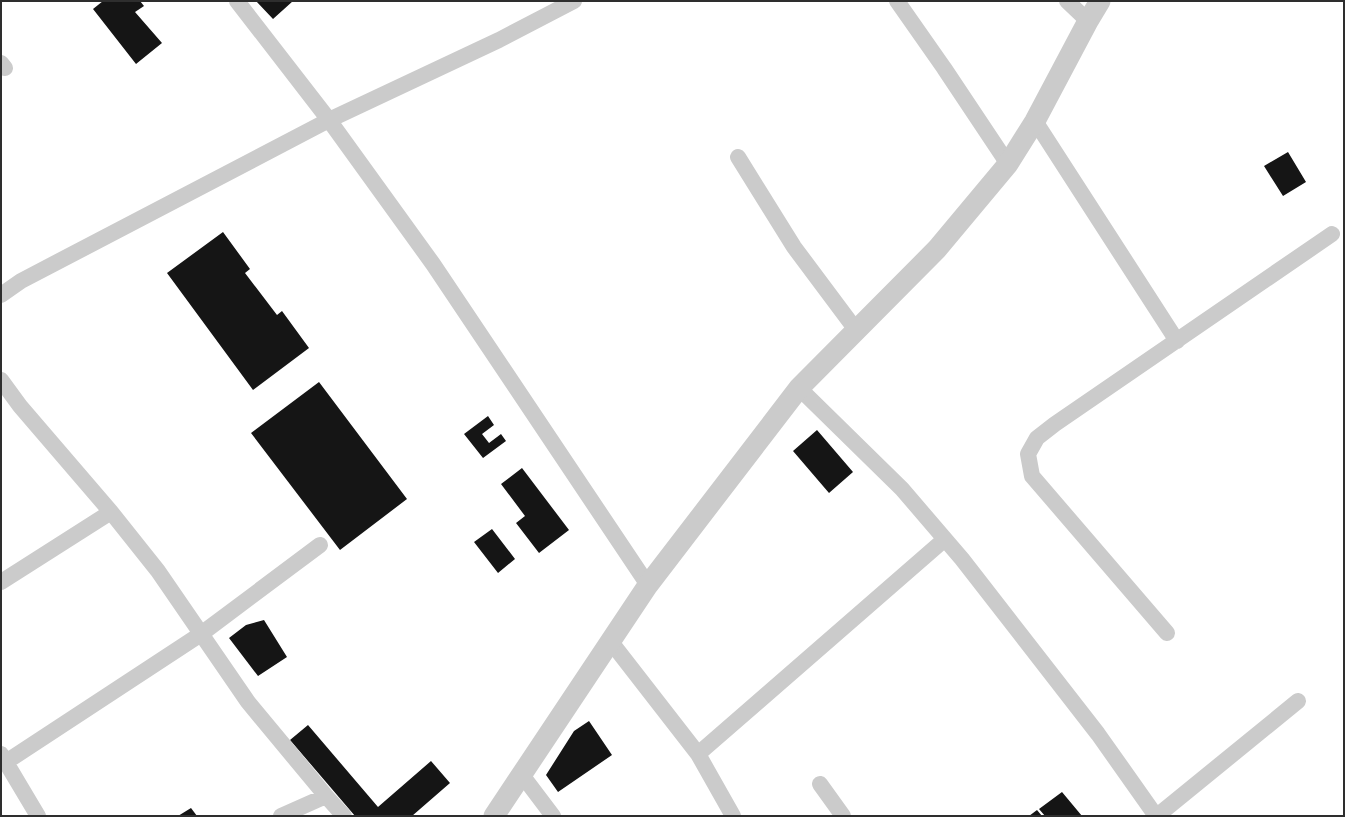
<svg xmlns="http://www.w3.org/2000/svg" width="1345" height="817" viewBox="0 0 1345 817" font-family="Lato,sans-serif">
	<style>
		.building { fill: #151515 }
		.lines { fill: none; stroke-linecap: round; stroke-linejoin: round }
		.minor { stroke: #cbcbcb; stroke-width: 16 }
		.tertiary { stroke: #cbcbcb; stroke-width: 21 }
	</style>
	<rect width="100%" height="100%" fill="#fff"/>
	<path class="building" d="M 103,1 L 140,1 L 144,6 L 135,12 L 162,43 L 136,64 L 93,9 Z
		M 256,1 L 293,1 L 273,19 Z
		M 1288,152 L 1306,182 L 1283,196 L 1264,166 Z
		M 223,232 L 250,269 L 245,273 L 277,315 L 282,311 L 309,348 L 253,390 L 167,273 Z
		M 319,382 L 407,499 L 340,550 L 251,433 Z
		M 488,416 L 494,425 L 482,434 L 489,443 L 501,434 L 506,441 L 483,458 L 464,434 Z
		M 817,430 L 853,472 L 829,493 L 793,451 Z
		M 522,468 L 569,530 L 539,553 L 516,523 L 525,516 L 501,484 Z
		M 492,529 L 515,559 L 498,573 L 474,542 Z
		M 264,620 L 287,657 L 258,676 L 229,638 L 246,625 Z
		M 589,721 L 612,755 L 558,792 L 546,775 L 574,731 Z
		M 308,725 L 378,807 L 431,761 L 450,783 L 412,816 L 355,816 L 290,740 Z
		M 1062,792 L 1082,816 L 1045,816 L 1039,809 Z
		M 191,808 L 197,816 L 178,816 Z
		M 1037,810 L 1042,816 L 1029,816 Z"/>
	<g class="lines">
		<path class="minor" d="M 237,1 L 329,120 L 433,264 L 648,585
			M 897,1 L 944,68 L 1008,164
			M 1067,1 L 1088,21
			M 1,63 L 5,68
			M 1035,121 L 1177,341
			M 738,157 L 794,247 L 856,330
			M 1,295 L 21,281 L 329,120 L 499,40 L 574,1
			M 1,380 L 20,406 L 111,512 L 158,571 L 248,702 L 326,796
			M 799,388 L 902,489 L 962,559 L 1098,734 L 1156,816
			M 1,582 L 111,512
			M 1167,633 L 1032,476 L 1028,454 L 1037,438 L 1055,424 L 1332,234
			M 611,642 L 698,754 L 733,816
			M 1,754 L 38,816
			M 698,754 L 945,539
			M 6,762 L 201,634 L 320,545
			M 522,775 L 553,816
			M 820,784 L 843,816
			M 281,816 L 326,796 L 344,816
			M 1157,816 L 1298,701"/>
		<path class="tertiary" d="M 494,816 L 648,585 L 799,388 L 937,249 L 1008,164 L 1035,121 L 1088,21 L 1100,1"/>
	</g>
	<rect width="1345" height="817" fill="none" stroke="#2e2e2e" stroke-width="4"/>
</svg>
